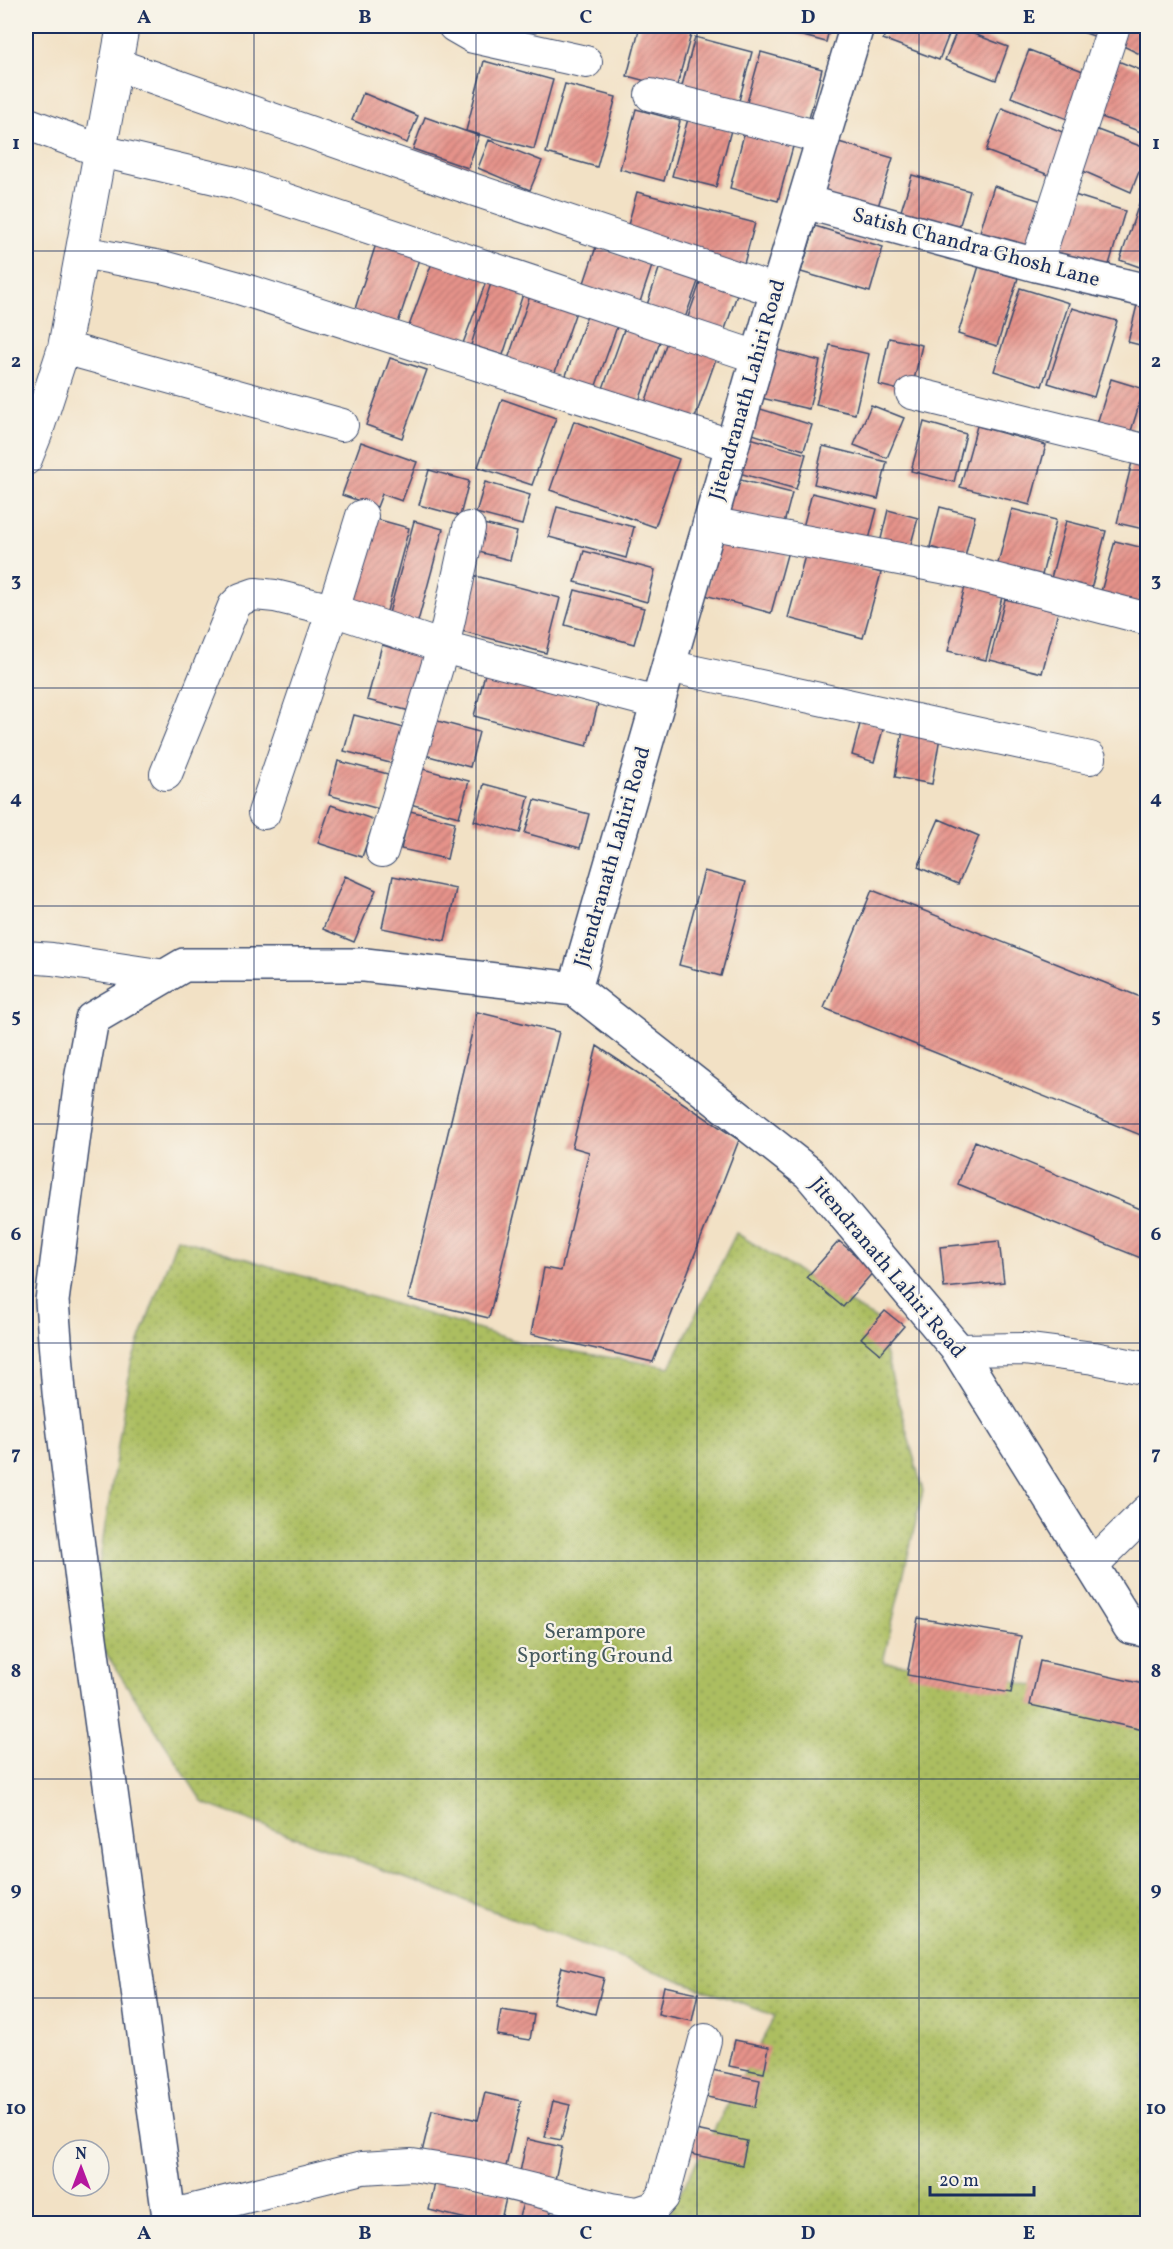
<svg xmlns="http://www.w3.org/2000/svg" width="1173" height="2249" viewBox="0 0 1173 2249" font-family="Vollkorn,serif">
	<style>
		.grass { fill: url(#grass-dots); stroke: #647660; stroke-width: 1.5 }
		.building { fill: url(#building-hatch) }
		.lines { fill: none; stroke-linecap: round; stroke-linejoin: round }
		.street-casing { stroke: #3b4a6d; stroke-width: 34 }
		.secondary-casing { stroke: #3b4a6d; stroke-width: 36 }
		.street { stroke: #fff; stroke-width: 32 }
		.secondary { stroke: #fff; stroke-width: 33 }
		.grid { fill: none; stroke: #1b2f5e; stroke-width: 1.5; stroke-opacity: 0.55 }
		.labels { text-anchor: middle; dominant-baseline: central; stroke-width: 4.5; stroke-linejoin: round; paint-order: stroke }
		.street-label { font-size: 21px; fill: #1b2f5e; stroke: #f7f3e8 }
		.park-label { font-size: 21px; fill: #465a5f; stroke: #f7f3e8 }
		.neatline { fill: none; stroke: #1b2f5e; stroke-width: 2 }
		.grid-label { font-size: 20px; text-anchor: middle; font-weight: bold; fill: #1b2f5e }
	</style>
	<defs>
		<pattern id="grass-dots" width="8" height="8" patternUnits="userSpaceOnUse" patternTransform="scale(1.5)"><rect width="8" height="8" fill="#acbe61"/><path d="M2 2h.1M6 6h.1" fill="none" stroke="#8b9b53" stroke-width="1.8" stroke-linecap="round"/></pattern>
		<pattern id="building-hatch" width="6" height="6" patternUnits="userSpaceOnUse" patternTransform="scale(1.5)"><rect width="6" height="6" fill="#e6938a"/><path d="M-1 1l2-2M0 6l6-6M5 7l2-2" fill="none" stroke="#ba7874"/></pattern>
	</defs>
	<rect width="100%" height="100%" fill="#f7f3e8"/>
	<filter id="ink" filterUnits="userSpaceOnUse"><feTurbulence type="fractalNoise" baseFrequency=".0167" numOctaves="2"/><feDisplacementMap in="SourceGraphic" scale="12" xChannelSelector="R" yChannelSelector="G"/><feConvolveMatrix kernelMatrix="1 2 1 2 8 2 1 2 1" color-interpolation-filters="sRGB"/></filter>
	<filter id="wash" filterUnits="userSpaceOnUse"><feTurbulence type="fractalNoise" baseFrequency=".008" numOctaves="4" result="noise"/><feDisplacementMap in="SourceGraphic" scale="24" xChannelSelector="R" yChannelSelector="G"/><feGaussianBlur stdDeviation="1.35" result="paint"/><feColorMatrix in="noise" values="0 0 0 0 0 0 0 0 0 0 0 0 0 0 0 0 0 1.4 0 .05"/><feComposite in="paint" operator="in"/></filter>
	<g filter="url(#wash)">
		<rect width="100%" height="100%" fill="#f2e1c5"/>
		<path class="grass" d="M 736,1233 L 876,1319 L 923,1491 L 883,1662 L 971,1671 L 1147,1712 L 1147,2223 L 664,2223 L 775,2016 L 203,1803 L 89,1627 L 131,1364 L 177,1238 L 526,1344 L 670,1367 Z"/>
		<g id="blocks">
			<path class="building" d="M 640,26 L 669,26 L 692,31 L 676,89 L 627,76 Z
				M 771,26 L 830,26 L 826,42 L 770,27 Z
				M 889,26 L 933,26 L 950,32 L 939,60 L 883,39 Z
				M 986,26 L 1008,26 L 1005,33 Z
				M 1066,26 L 1107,26 L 1102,39 Z
				M 1128,26 L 1148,26 L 1148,58 L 1119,44 Z
				M 958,28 L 1008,47 L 996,80 L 945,60 Z
				M 695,37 L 752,52 L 736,112 L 679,97 Z
				M 1029,50 L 1088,73 L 1070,120 L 1011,97 Z
				M 761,52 L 822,69 L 806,130 L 744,113 Z
				M 1113,59 L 1148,73 L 1146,134 L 1091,113 Z
				M 484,61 L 553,80 L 534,149 L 466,131 Z
				M 565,84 L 616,97 L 597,167 L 546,153 Z
				M 363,93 L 418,116 L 407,143 L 352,120 Z
				M 1002,108 L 1070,135 L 1054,177 L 986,151 Z
				M 636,109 L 680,121 L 664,181 L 620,169 Z
				M 425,117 L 479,136 L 468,168 L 413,149 Z
				M 688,119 L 731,130 L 716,187 L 672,176 Z
				M 1087,126 L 1148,149 L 1131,192 L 1074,167 Z
				M 745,130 L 794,143 L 778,201 L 730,188 Z
				M 489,140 L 542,161 L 530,190 L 478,168 Z
				M 832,140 L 893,158 L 876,213 L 815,194 Z
				M 912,175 L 970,191 L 955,241 L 897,224 Z
				M 994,186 L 1048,203 L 1033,252 L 979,235 Z
				M 637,192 L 755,223 L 742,271 L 624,240 Z
				M 1065,192 L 1125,211 L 1108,268 L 1047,249 Z
				M 1142,195 L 1148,197 L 1148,270 L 1120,260 Z
				M 815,226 L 883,247 L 870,292 L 801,272 Z
				M 377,241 L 420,256 L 396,329 L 353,315 Z
				M 596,247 L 652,266 L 639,305 L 583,286 Z
				M 433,260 L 487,279 L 462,346 L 409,326 Z
				M 662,260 L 701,273 L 684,321 L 646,308 Z
				M 979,266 L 1018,278 L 997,346 L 958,334 Z
				M 703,274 L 740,286 L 723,335 L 686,323 Z
				M 493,277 L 525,288 L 503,355 L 471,345 Z
				M 1020,288 L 1069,303 L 1042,386 L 994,371 Z
				M 532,290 L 578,306 L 554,375 L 508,359 Z
				M 1138,301 L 1148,303 L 1148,347 L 1128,342 Z
				M 1072,308 L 1117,321 L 1094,397 L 1048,383 Z
				M 588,313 L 618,324 L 594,391 L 564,381 Z
				M 625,327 L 661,339 L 637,407 L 601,394 Z
				M 889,338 L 922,345 L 911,393 L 879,385 Z
				M 668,339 L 717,356 L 694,421 L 645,403 Z
				M 830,345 L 869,354 L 855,414 L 816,405 Z
				M 769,348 L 820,361 L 809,409 L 757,397 Z
				M 390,358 L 427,370 L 402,438 L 366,425 Z
				M 1111,379 L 1144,389 L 1127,444 L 1094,433 Z
				M 502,399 L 556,418 L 532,485 L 478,467 Z
				M 871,405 L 904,418 L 887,458 L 854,445 Z
				M 754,407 L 812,425 L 804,450 L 746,432 Z
				M 574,421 L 679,459 L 655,527 L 550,490 Z
				M 924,422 L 966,434 L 954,482 L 911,471 Z
				M 977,426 L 1046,445 L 1030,505 L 960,487 Z
				M 743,436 L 806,454 L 796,489 L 732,471 Z
				M 361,442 L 417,462 L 402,501 L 382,494 L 377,507 L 342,495 Z
				M 823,446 L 887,462 L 878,499 L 814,484 Z
				M 1134,454 L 1148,458 L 1148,530 L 1117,523 Z
				M 429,470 L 469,481 L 460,516 L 419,505 Z
				M 729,477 L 792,493 L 782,531 L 720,515 Z
				M 485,482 L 530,495 L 522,525 L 476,513 Z
				M 812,493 L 877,509 L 867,547 L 802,531 Z
				M 557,507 L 634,527 L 626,558 L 549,537 Z
				M 940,507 L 975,516 L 965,557 L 930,547 Z
				M 1012,509 L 1056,520 L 1039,587 L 995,575 Z
				M 888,510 L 918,518 L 908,555 L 879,547 Z
				M 365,516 L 409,528 L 386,615 L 342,603 Z
				M 414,521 L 443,529 L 417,625 L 388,617 Z
				M 1066,521 L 1106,531 L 1089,597 L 1049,586 Z
				M 479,523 L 517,532 L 510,560 L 471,550 Z
				M 721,534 L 788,551 L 771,613 L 705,595 Z
				M 1115,541 L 1148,549 L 1148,570 L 1137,609 L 1099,599 Z
				M 584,551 L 655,570 L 647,602 L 575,582 Z
				M 806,552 L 881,573 L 863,638 L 788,618 Z
				M 472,575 L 560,598 L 546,653 L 458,630 Z
				M 966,583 L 1003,593 L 986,660 L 948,651 Z
				M 575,590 L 644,608 L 634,644 L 565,625 Z
				M 1005,599 L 1058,612 L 1042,673 L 990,660 Z
				M 382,645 L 425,657 L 410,711 L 367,700 Z
				M 485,674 L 598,704 L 587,746 L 474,716 Z
				M 354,715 L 404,728 L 394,764 L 344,751 Z
				M 430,719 L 479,732 L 470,767 L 421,754 Z
				M 861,720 L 884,726 L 874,762 L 852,755 Z
				M 903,730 L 940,737 L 932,784 L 895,777 Z
				M 338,761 L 388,774 L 379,809 L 329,795 Z
				M 419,768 L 469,781 L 459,817 L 410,804 Z
				M 484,784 L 529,796 L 520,833 L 474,821 Z
				M 535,800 L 589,814 L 580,848 L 525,833 Z
				M 331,805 L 375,820 L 362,857 L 318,843 Z
				M 410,811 L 455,822 L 447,859 L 401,849 Z
				M 939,819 L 979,836 L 958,884 L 918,867 Z
				M 704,871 L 746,882 L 721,976 L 679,965 Z
				M 345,876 L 376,890 L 354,942 L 323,929 Z
				M 393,876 L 456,889 L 445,941 L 382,928 Z
				M 872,890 L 1148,1000 L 1148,1138 L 824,1008 Z
				M 477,1012 L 559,1032 L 489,1318 L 408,1299 Z
				M 597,1046 L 739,1140 L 653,1362 L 531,1334 L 544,1268 L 561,1271 L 589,1152 L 572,1147 Z
				M 975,1141 L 1148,1212 L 1148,1261 L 958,1184 Z
				M 839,1241 L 874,1271 L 843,1307 L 807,1277 Z
				M 999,1241 L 1004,1282 L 944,1288 L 940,1247 Z
				M 885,1311 L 904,1326 L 880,1354 L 861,1338 Z
				M 918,1618 L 1021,1636 L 1011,1693 L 907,1675 Z
				M 1040,1661 L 1148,1685 L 1148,1731 L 1030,1705 Z
				M 562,1967 L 604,1978 L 595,2014 L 553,2003 Z
				M 664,1986 L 698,1993 L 692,2021 L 658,2014 Z
				M 501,2010 L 534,2015 L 530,2040 L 497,2035 Z
				M 735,2040 L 769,2047 L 764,2073 L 729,2066 Z
				M 712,2070 L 760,2080 L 755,2107 L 707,2097 Z
				M 485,2093 L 521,2101 L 505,2171 L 422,2152 L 432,2110 L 478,2120 Z
				M 553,2101 L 570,2105 L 561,2140 L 545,2137 Z
				M 696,2130 L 747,2141 L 742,2165 L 691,2154 Z
				M 527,2139 L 562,2147 L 555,2180 L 520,2172 Z
				M 436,2178 L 507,2194 L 500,2224 L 487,2224 L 429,2210 Z
				M 525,2196 L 553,2203 L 548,2224 L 517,2224 Z
				M 557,2207 L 581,2212 L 579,2224 L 554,2224 Z"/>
		</g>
	</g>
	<g filter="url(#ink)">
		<use href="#blocks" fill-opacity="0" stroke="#3b4a6d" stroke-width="1.5"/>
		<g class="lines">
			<g class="street-casing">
				<path id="street" d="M 454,26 L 473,37 L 586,62
					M 115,64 L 457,184 L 777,291
					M 651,95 L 824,138
					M 26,123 L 101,151 L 236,183 L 757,357
					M 82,252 L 166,268 L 239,288 L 733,446
					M 1036,265 L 1114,26
					M 64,348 L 342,425
					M 912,393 L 1148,451
					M 26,459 L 36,434 L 64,348 L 123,26
					M 709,523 L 963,571 L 1148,619
					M 668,666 L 1090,758
					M 166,774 L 234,606 L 241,599 L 255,594 L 275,596 L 333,610 L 443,647 L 657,703
					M 264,813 L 333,610 L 362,516
					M 382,851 L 443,647 L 469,528
					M 26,957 L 52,959 L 165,976
					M 958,1350 L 1023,1349 L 1094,1358 L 1148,1369
					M 1092,1565 L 1148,1510
					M 169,2216 L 362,2168 L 412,2165 L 469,2174 L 611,2209 L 638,2213 L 653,2208 L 663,2197 L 705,2040"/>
			</g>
			<g class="secondary-casing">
				<path id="secondary" d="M 857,26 L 777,291 L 575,989 L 809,1173 L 958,1350 L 1130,1627 L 1148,1631
					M 805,202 L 1036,265 L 1148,291
					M 170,2224 L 83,1587 L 59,1392 L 52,1301 L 81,1080 L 92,1019 L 184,965 L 365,965 L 575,989"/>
			</g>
			<use href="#street" class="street"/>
			<use href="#secondary" class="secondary"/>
		</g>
	</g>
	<path class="grid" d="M 254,26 L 254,2224M 476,26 L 476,2224M 697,26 L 697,2224M 919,26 L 919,2224M 26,251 L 1148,251M 26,470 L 1148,470M 26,688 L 1148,688M 26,906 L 1148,906M 26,1124 L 1148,1124M 26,1343 L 1148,1343M 26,1561 L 1148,1561M 26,1779 L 1148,1779M 26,1998 L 1148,1998"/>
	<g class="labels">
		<g class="street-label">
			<text transform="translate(976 248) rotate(15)">Satish Chandra Ghosh Lane</text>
			<text transform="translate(748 390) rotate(-74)">Jitendranath Lahiri Road</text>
			<text transform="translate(613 857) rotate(-74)">Jitendranath Lahiri Road</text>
			<text transform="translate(887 1268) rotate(50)">Jitendranath Lahiri Road</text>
		</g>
		<g class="park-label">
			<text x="595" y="1632">Serampore<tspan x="595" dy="24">Sporting Ground</tspan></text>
		</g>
	</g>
	<rect width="1173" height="2249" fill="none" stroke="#f7f3e8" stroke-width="66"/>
	<g transform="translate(81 2168)"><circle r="28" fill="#f7f3e8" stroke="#9fa5b1" stroke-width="1.5"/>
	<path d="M0-4.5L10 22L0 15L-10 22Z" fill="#b5179e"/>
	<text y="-9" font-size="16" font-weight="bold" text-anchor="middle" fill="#1b2f5e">N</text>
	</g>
	<path d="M930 2186v9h104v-9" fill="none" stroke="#1b2f5e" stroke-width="3"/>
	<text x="939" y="2186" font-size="18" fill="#1b2f5e" stroke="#f7f3e8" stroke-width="4.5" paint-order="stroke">20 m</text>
	<rect x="33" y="33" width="1107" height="2183" class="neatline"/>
	<g class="grid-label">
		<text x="144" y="23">A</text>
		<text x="365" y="23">B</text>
		<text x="586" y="23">C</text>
		<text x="808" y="23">D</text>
		<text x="1029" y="23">E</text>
		<text x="16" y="149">1</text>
		<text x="1156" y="149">1</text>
		<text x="16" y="367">2</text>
		<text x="1156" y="367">2</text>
		<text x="16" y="586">3</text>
		<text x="1156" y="586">3</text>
		<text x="16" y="804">4</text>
		<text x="1156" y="804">4</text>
		<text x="16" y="1022">5</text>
		<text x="1156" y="1022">5</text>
		<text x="16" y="1240">6</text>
		<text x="1156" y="1240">6</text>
		<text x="16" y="1459">7</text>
		<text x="1156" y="1459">7</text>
		<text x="16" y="1677">8</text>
		<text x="1156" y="1677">8</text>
		<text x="16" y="1895">9</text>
		<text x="1156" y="1895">9</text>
		<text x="16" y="2114">10</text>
		<text x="1156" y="2114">10</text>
		<text x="144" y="2239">A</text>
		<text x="365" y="2239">B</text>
		<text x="586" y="2239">C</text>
		<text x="808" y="2239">D</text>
		<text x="1029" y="2239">E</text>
	</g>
</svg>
